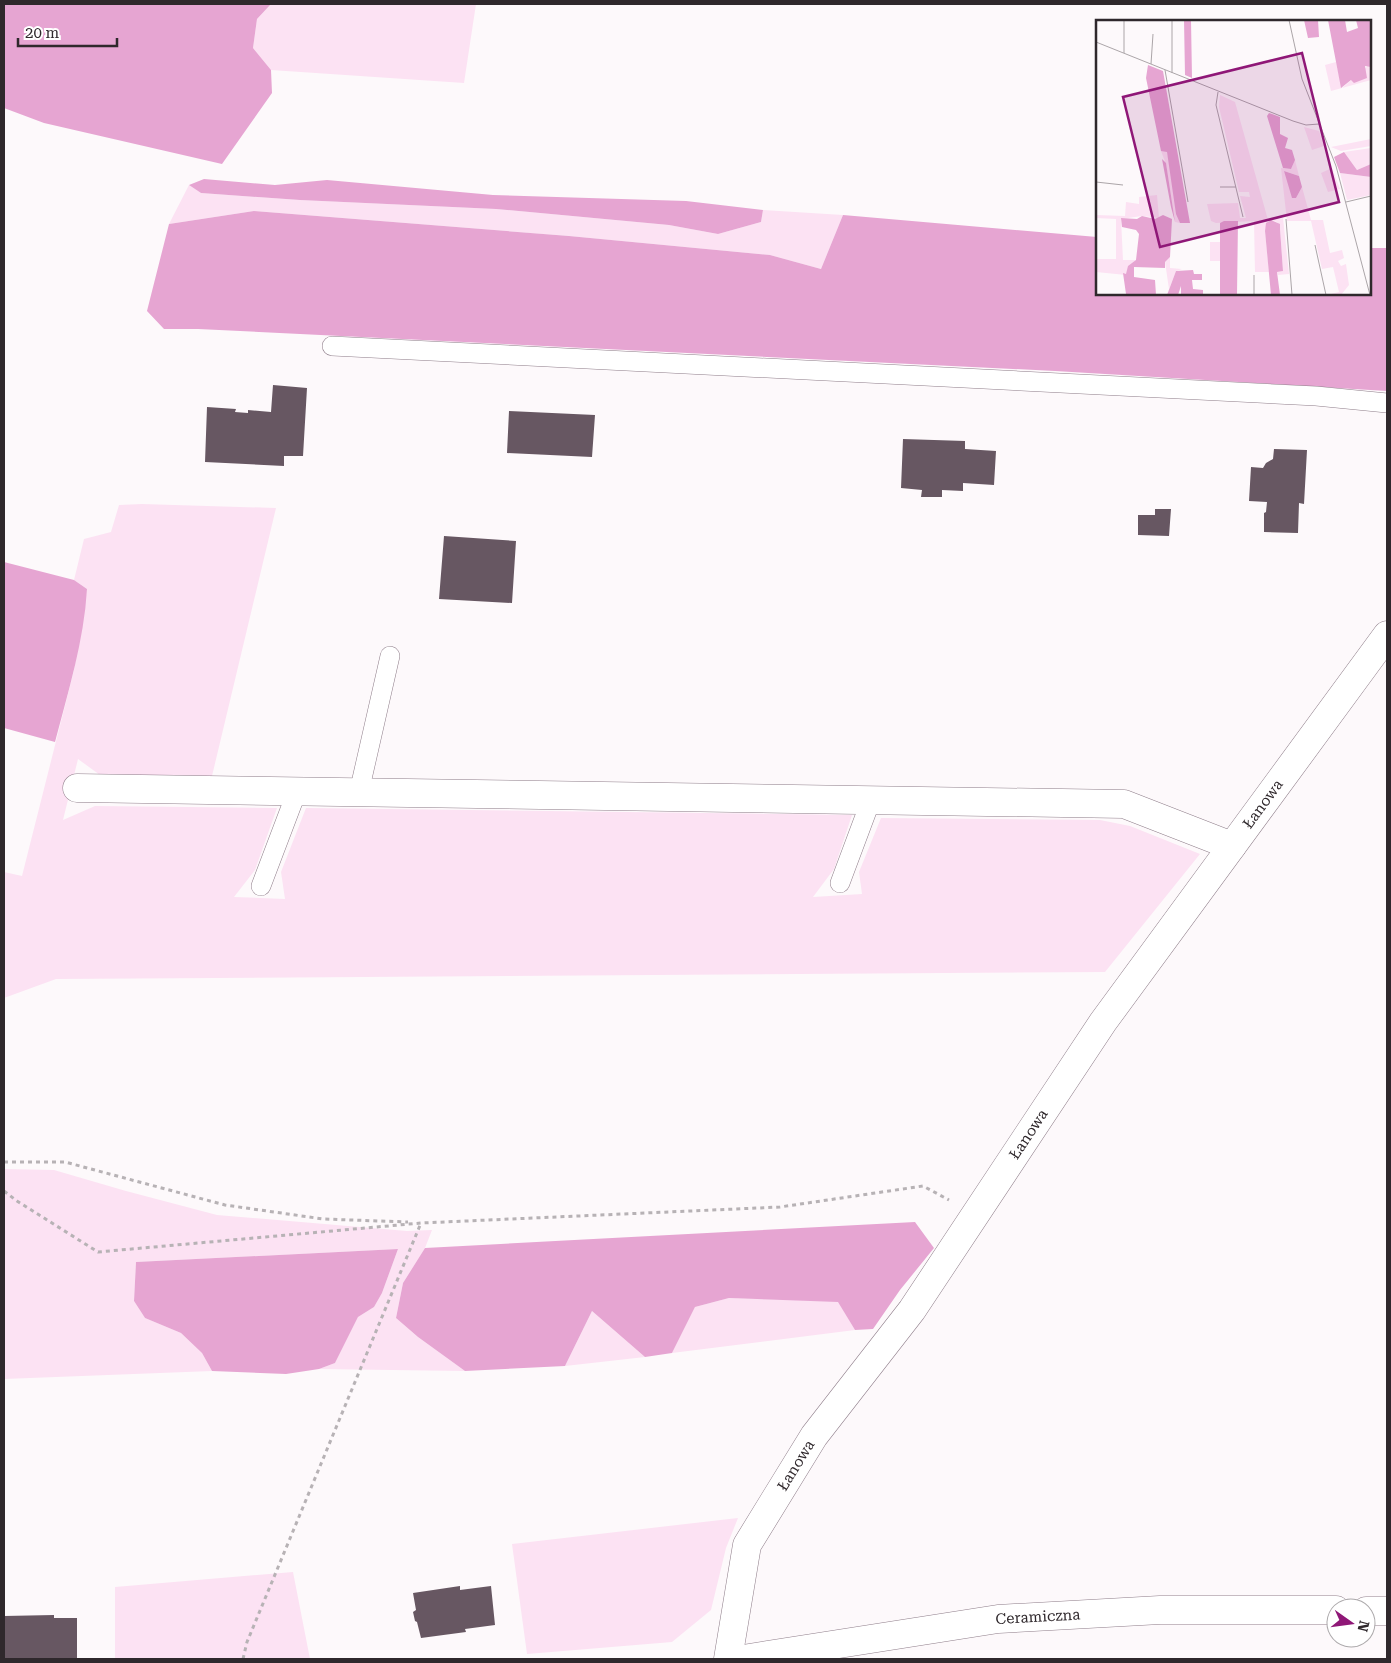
<svg xmlns="http://www.w3.org/2000/svg" width="1391" height="1663" viewBox="0 0 1391 1663" font-family="'Roboto Serif',serif">
	<style>
		.green { fill: #fce2f3 }
		.forest { fill: #e6a5d2 }
		.building { fill: #675762 }
		.lines { fill: none; stroke-linecap: round; stroke-linejoin: round }
		.lane-casing { stroke: #8f7e8a; stroke-width: 20 }
		.street-casing { stroke: #8f7e8a; stroke-width: 29 }
		.path { stroke: #b7b2b5; stroke-width: 3; stroke-dasharray: 4 4; stroke-linecap: butt }
		.lane { stroke: #fff; stroke-width: 19 }
		.street { stroke: #fff; stroke-width: 28 }
		.labels { text-anchor: middle; dominant-baseline: central; stroke-width: 5; stroke-linejoin: round; paint-order: stroke }
		.street-label { font-size: 15px; fill: #2f282c; stroke: #fff }
		.inset-road { fill: none; stroke: #aba5a8; stroke-width: 1 }
		.view { fill: #8f1777; fill-opacity: 0.15; stroke: #8f1777; stroke-width: 2.5 }
		.inset-edge { fill: none; stroke: #2f282c; stroke-width: 2.5 }
	</style>
	<rect width="100%" height="100%" fill="#fdf9fb"/>
	<path class="green" d="M 271,4 L 476,4 L 464,83 L 271,70 L 253,48 L 257,19 Z
		M 189,185 L 201,193 L 300,200 L 496,209 L 669,225 L 718,234 L 761,222 L 763,210 L 843,215 L 821,269 L 770,255 L 569,236 L 254,211 L 169,224 Z
		M 142,504 L 276,508 L 212,776 L 100,775 L 78,759 L 63,820 L 95,806 L 277,808 L 255,870 L 234,897 L 285,899 L 281,872 L 306,808 L 852,815 L 834,869 L 813,897 L 862,894 L 859,872 L 881,818 L 1100,820 L 1130,826 L 1200,854 L 1105,972 L 56,979 L 4,998 L 4,872 L 22,876 L 74,670 L 87,589 L 74,580 L 84,539 L 111,532 L 119,505 Z
		M 4,1169 L 54,1170 L 126,1191 L 217,1215 L 407,1231 L 432,1230 L 425,1248 L 403,1283 L 396,1318 L 418,1337 L 465,1371 L 319,1369 L 335,1363 L 358,1317 L 374,1307 L 382,1293 L 398,1249 L 136,1262 L 134,1301 L 145,1318 L 181,1333 L 202,1353 L 212,1371 L 4,1379 Z
		M 729,1298 L 838,1301 L 855,1330 L 672,1353 L 695,1307 Z
		M 592,1311 L 645,1357 L 565,1366 Z
		M 738,1518 L 726,1548 L 711,1610 L 672,1642 L 527,1654 L 512,1544 Z
		M 293,1572 L 310,1659 L 115,1659 L 115,1587 Z"/>
	<path class="forest" d="M 4,4 L 271,4 L 257,19 L 253,48 L 271,70 L 272,93 L 222,164 L 44,123 L 4,108 Z
		M 204,179 L 275,185 L 327,180 L 493,195 L 686,201 L 763,210 L 761,222 L 718,234 L 669,225 L 496,209 L 300,200 L 201,193 L 189,185 Z
		M 254,211 L 569,236 L 770,255 L 821,269 L 843,215 L 1097,237 L 1097,294 L 1370,294 L 1370,248 L 1387,248 L 1387,391 L 1055,371 L 198,329 L 164,329 L 147,311 L 169,224 Z
		M 4,562 L 74,580 L 87,589 C 84,641 68,692 55,742 L 4,728 Z
		M 915,1222 L 934,1248 L 900,1290 L 873,1329 L 855,1330 L 838,1302 L 729,1298 L 695,1307 L 672,1353 L 645,1357 L 592,1311 L 565,1366 L 465,1371 L 418,1337 L 396,1318 L 403,1283 L 425,1248 Z
		M 398,1249 L 382,1293 L 374,1307 L 358,1317 L 335,1363 L 319,1369 L 286,1374 L 212,1371 L 202,1353 L 181,1333 L 145,1318 L 134,1301 L 136,1262 Z"/>
	<path class="building" d="M 273,385 L 307,388 L 303,456 L 284,456 L 284,466 L 205,462 L 207,407 L 236,409 L 235,412 L 248,413 L 248,410 L 271,412 Z
		M 509,411 L 595,415 L 592,457 L 507,453 Z
		M 903,439 L 965,441 L 965,449 L 996,451 L 994,485 L 963,483 L 963,491 L 942,490 L 942,497 L 921,497 L 922,490 L 901,488 Z
		M 1274,449 L 1307,450 L 1304,504 L 1299,503 L 1298,533 L 1264,532 L 1264,513 L 1266,512 L 1267,502 L 1249,501 L 1251,467 L 1263,468 L 1266,463 L 1273,459 Z
		M 1155,509 L 1171,509 L 1169,536 L 1138,535 L 1138,515 L 1155,515 Z
		M 444,536 L 516,541 L 512,603 L 439,599 Z
		M 460,1586 L 460,1590 L 491,1586 L 495,1625 L 465,1629 L 466,1632 L 421,1638 L 417,1622 L 415,1621 L 413,1612 L 416,1610 L 413,1593 Z
		M 54,1615 L 54,1618 L 77,1618 L 77,1659 L 4,1659 L 4,1616 Z"/>
	<g class="lines">
		<g class="lane-casing">
			<path id="lane" d="M 332,346 L 1316,396 L 1387,403
				M 359,792 L 390,656
				M 840,883 L 871,800
				M 261,886 L 297,791"/>
		</g>
		<g class="street-casing">
			<g id="street">
				<path d="M 77,788 L 1124,804 L 1232,846"/>
				<path d="M 1366,1611 L 1387,1611"/>
				<path id="s1" d="M 728,1659 L 747,1545 L 814,1436 L 912,1310 L 1103,1022 L 1387,635"/>
				<path id="s2" d="M 743,1659 L 998,1619 L 1160,1610 L 1336,1610"/>
			</g>
		</g>
		<path class="path" d="M 4,1162 L 65,1162 L 225,1205 L 323,1219 L 408,1222
			M 4,1191 L 17,1201 L 98,1252 L 421,1223 L 780,1207 L 923,1186 L 949,1200
			M 243,1659 L 247,1642 L 421,1223"/>
		<use href="#lane" class="lane"/>
		<use href="#street" class="street"/>
	</g>
	<g class="labels">
		<g class="street-label">
			<text stroke="none"><textPath href="#s1" startOffset="1019">Łanowa</textPath></text>
			<text stroke="none"><textPath href="#s1" startOffset="614">Łanowa</textPath></text>
			<text stroke="none"><textPath href="#s1" startOffset="209">Łanowa</textPath></text>
			<text stroke="none"><textPath href="#s2" startOffset="298">Ceramiczna</textPath></text>
		</g>
	</g>
	<g transform="translate(1096 20)">
		<rect width="275" height="275" fill="#fdf9fb"/>
		<path d="M 240,42 L 246,68 L 274,44 L 275,60 L 235,71 L 229,45 ZM 124,75 L 139,82 L 172,200 L 169,211 L 173,252 L 159,252 L 158,201 L 120,203 L 115,201 L 111,184 L 142,183 L 144,198 L 150,198 L 144,176 L 154,177 L 153,172 L 143,172 L 123,87 ZM 208,107 L 223,111 L 228,126 L 216,130 ZM 275,119 L 275,126 L 245,131 L 235,127 ZM 275,128 L 275,144 L 261,150 L 248,132 ZM 65,131 L 71,131 L 84,203 L 79,202 L 70,144 ZM 199,140 L 203,156 L 188,151 L 200,178 L 206,167 L 215,200 L 227,200 L 234,233 L 246,230 L 248,238 L 242,241 L 245,246 L 250,244 L 253,265 L 245,275 L 231,275 L 243,272 L 237,247 L 226,249 L 215,201 L 191,201 L 185,148 L 195,149 ZM 236,148 L 244,169 L 232,172 L 225,153 ZM 244,153 L 275,157 L 275,175 L 251,180 ZM 61,175 L 63,198 L 46,196 L 25,199 L 27,240 L 40,240 L 30,255 L 0,252 L 0,239 L 20,239 L 20,199 L 0,198 L 0,188 L 0,195 L 29,196 L 30,182 L 43,184 L 43,177 ZM 187,198 L 193,254 L 182,255 L 181,252 L 187,251 L 184,209 L 181,202 L 175,200 ZM 114,222 L 124,222 L 124,241 L 114,241 ZM 74,237 L 74,248 L 86,249 L 80,251 L 73,269 L 69,242 Z" fill="#fce2f3"/>
		<path d="M 88,0 L 95,0 L 96,58 L 89,55 ZM 208,0 L 222,0 L 223,17 L 212,18 ZM 232,0 L 249,0 L 251,12 L 262,8 L 260,0 L 275,0 L 275,47 L 269,46 L 271,58 L 258,63 L 255,60 L 245,68 ZM 52,45 L 67,51 L 94,203 L 84,203 L 80,194 L 71,132 L 65,131 L 50,58 ZM 173,93 L 184,97 L 184,114 L 192,118 L 189,128 L 196,130 L 199,140 L 195,149 L 187,148 L 171,96 ZM 248,132 L 261,150 L 275,144 L 275,157 L 244,153 L 238,137 ZM 66,139 L 70,143 L 79,202 L 75,187 ZM 188,151 L 203,156 L 206,167 L 200,178 L 196,178 ZM 67,195 L 76,199 L 74,237 L 69,242 L 69,248 L 38,247 L 38,257 L 59,260 L 60,275 L 30,274 L 27,253 L 30,254 L 32,246 L 40,240 L 43,214 L 40,210 L 26,207 L 25,198 L 41,199 L 46,196 L 59,199 ZM 175,200 L 184,204 L 184,209 L 187,251 L 181,252 L 184,275 L 175,275 L 169,211 L 170,203 ZM 128,201 L 142,201 L 141,275 L 124,275 L 124,203 ZM 97,250 L 98,254 L 106,254 L 106,260 L 96,260 L 97,269 L 107,270 L 107,275 L 85,275 L 85,266 L 82,275 L 71,275 L 80,251 Z" fill="#e6a5d2"/>
		<path class="inset-road" d="M 76,0 L 76,53M 193,0 L 206,59 L 240,146 L 274,275M 0,22 L 197,101 L 210,105 L 223,104M 28,33 L 28,0M 55,44 L 57,14M 69,50 L 92,182M 122,72 L 120,85 L 147,197M 0,162 L 27,165M 124,167 L 140,167M 250,182 L 275,176M 190,199 L 196,275M 219,225 L 230,275M 158,255 L 158,275"/>
		<path class="view" d="M 206,33 L 243,182 L 64,227 L 27,77 Z"/>
		<rect width="275" height="275" class="inset-edge"/>
	</g>
	<rect width="1391" height="1663" fill="none" stroke="#2f282c" stroke-width="10"/>
	<g transform="translate(1351 1623) rotate(104)"><circle r="24" fill="#ffffff" stroke="#aca9ab"/>
	<path d="M0-4L9 19L0 12L-9 19Z" fill="#8f1777"/>
	<text y="-8" font-size="14" font-weight="bold" text-anchor="middle" fill="#2f282c">N</text>
	</g>
	<path d="M18 38v8h99v-8" fill="none" stroke="#2f282c" stroke-width="2.5"/>
	<text x="25" y="38" font-size="15" fill="#2f282c" stroke="#ffffff" stroke-width="4" paint-order="stroke">20 m</text>
</svg>
